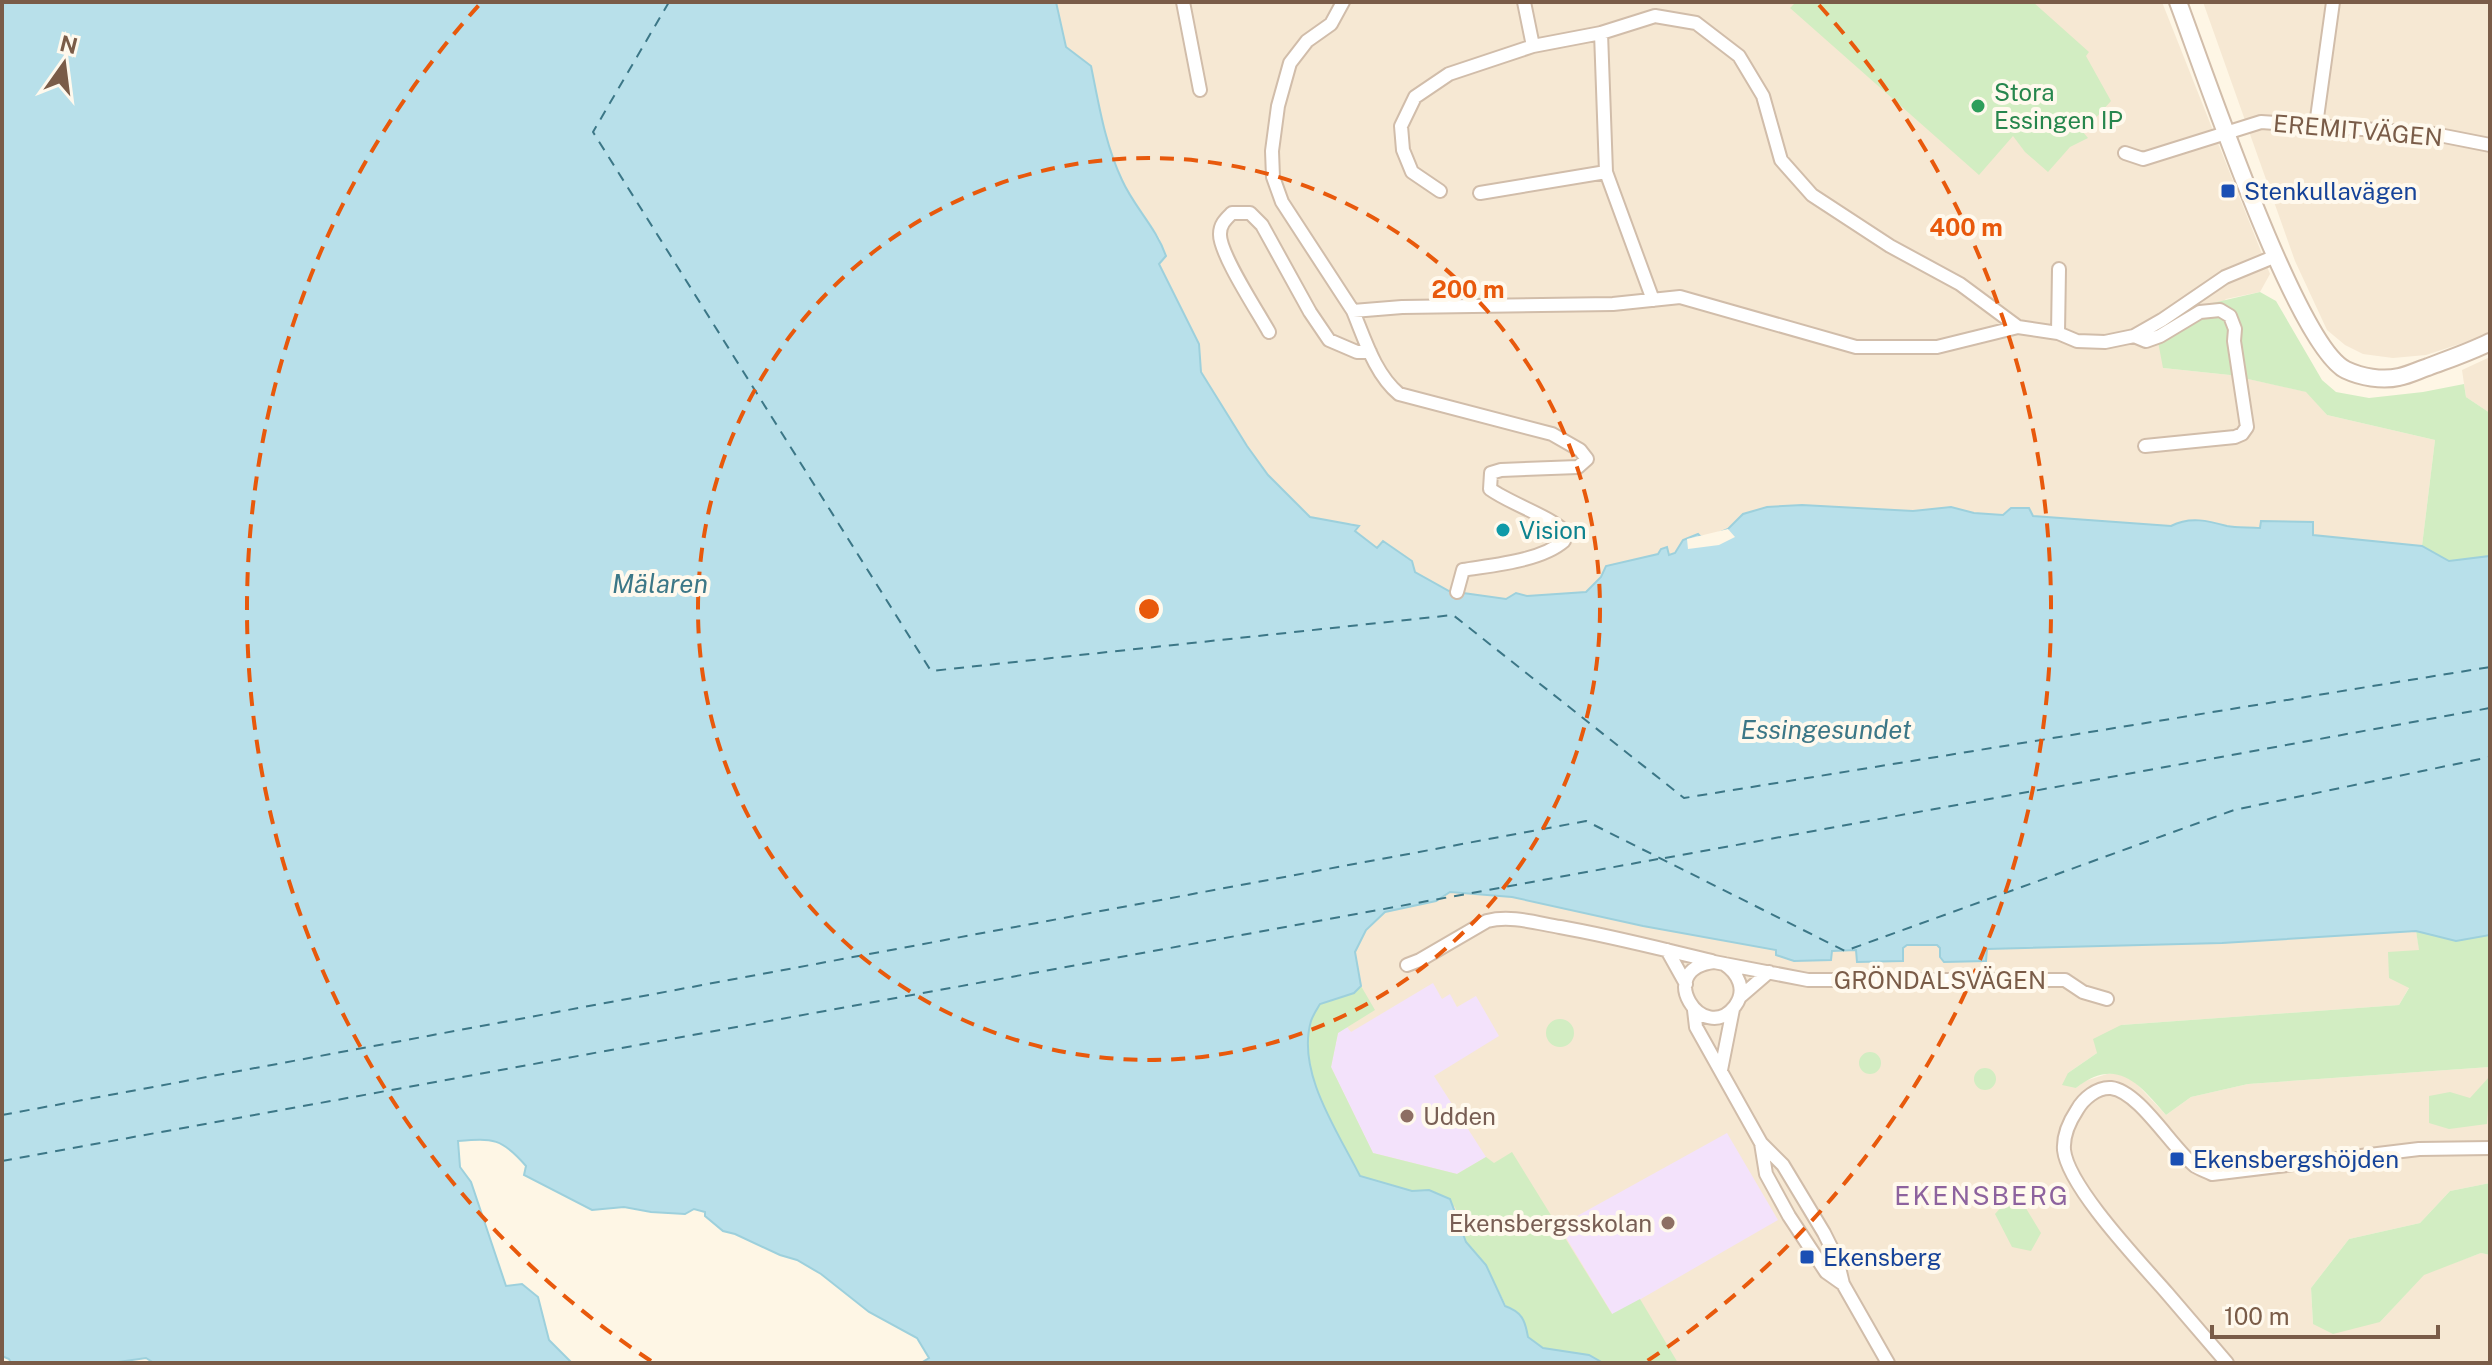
<svg xmlns="http://www.w3.org/2000/svg" width="2492" height="1365" viewBox="0 0 2492 1365" font-family="'Public Sans',sans-serif">
	<style>
		.residential { fill: #f6e8d3 }
		.education { fill: #f3e2fb }
		.green { fill: #d2edc2 }
		.water { fill: #b8e0ea; stroke: #9dd0dc; stroke-width: 2 }
		.pier { fill: #fef6e5 }
		.lines { fill: none; stroke-linecap: round; stroke-linejoin: round }
		.ferry { stroke: #3c7787; stroke-width: 2; stroke-dasharray: 10 8; stroke-linecap: butt }
		.minor-casing { stroke: #d1bdaa; stroke-width: 16 }
		.tertiary-casing { stroke: #d1bdaa; stroke-width: 20 }
		.minor { stroke: #fff; stroke-width: 12 }
		.tertiary { stroke: #fff; stroke-width: 16 }
		.ring { fill: none; stroke: #e8590c; stroke-width: 4; stroke-dasharray: 14 10 }
		.leisure-dot { fill: #2e9e5b; stroke: #fff9ed; stroke-width: 3 }
		.transit-dot { fill: #1a4fb4; stroke: #fff9ed; stroke-width: 3 }
		.culture-dot { fill: #0f9aa8; stroke: #fff9ed; stroke-width: 3 }
		.education-dot { fill: #8d6e63; stroke: #fff9ed; stroke-width: 3 }
		.labels { text-anchor: middle; dominant-baseline: central; stroke-width: 8; stroke-linejoin: round; paint-order: stroke }
		.leisure-label { font-size: 24px; fill: #27864d; stroke: #fff9ed; text-anchor: start }
		.street-label { font-size: 24px; fill: #7a5c48; stroke: #fff9ed }
		.transit-label { font-size: 24px; fill: #164399; stroke: #fff9ed; text-anchor: start }
		.culture-label { font-size: 24px; fill: #0d838f; stroke: #fff9ed; text-anchor: start }
		.education-label { font-size: 24px; fill: #785e54; stroke: #fff9ed; text-anchor: start }
		.water-label { font-size: 26px; font-style: italic; fill: #3c7787; stroke: #fff9ed }
		.neighbourhood-label { font-size: 26px; letter-spacing: 2px; fill: #8d639e; stroke: #fff9ed }
		.centre { fill: #e8590c; stroke: #fff9ed; stroke-width: 4 }
		.ring-label { font-size: 24px; text-anchor: middle; font-weight: bold; fill: #e8590c; stroke: #fff9ed; stroke-width: 8; stroke-linejoin: round; paint-order: stroke }
	</style>
	<rect width="100%" height="100%" fill="#fef6e5"/>
	<path class="residential" d="M 1056,2 L 2162,2 L 2270,274 L 2260,292 L 2226,299 L 2163,368 L 2230,375 L 2307,392 L 2327,415 L 2435,440 L 2422,546 L 2313,535 L 2313,522 L 2261,521 L 2260,528 L 2179,522 L 2171,526 L 2033,516 L 2028,508 L 2011,508 L 2003,515 L 1974,513 L 1951,507 L 1913,511 L 1802,505 L 1775,506 L 1743,514 L 1728,529 L 1714,535 L 1683,540 L 1675,553 L 1668,555 L 1667,548 L 1658,554 L 1606,566 L 1601,577 L 1586,592 L 1527,596 L 1516,593 L 1507,599 L 1449,591 L 1415,572 L 1383,541 L 1378,548 L 1355,531 L 1358,526 L 1351,523 L 1342,524 L 1310,517 L 1268,475 L 1247,446 L 1201,371 L 1199,343 L 1159,263 L 1160,239 L 1123,184 L 1107,142 L 1091,66 L 1066,47 Z
		M 2203,2 L 2490,2 L 2490,334 L 2426,355 L 2393,358 L 2363,354 L 2345,345 L 2327,330 L 2295,261 Z
		M 2490,357 L 2490,413 L 2466,397 L 2462,370 Z
		M 1450,892 L 1512,897 L 1643,926 L 1831,960 L 1832,951 L 1857,950 L 1857,961 L 1903,961 L 1903,948 L 1907,945 L 1937,945 L 1940,948 L 1944,962 L 1986,961 L 1986,949 L 2222,943 L 2416,931 L 2422,965 L 2399,1005 L 2121,1025 L 2097,1053 L 2068,1073 L 2076,1088 L 2085,1081 L 2107,1074 L 2119,1074 L 2132,1079 L 2166,1115 L 2191,1097 L 2248,1084 L 2490,1067 L 2490,1183 L 2450,1191 L 2420,1223 L 2349,1239 L 2311,1288 L 2313,1324 L 2380,1322 L 2424,1274 L 2481,1253 L 2490,1255 L 2490,1363 L 1603,1363 L 1486,1265 L 1360,1176 L 1309,1038 L 1361,986 L 1355,952 L 1366,930 L 1385,912 L 1436,901 Z"/>
	<path class="education" d="M 1433,983 L 1442,999 L 1450,994 L 1457,1007 L 1476,996 L 1499,1036 L 1434,1076 L 1486,1157 L 1457,1174 L 1373,1153 L 1331,1067 L 1338,1033 L 1347,1027 L 1351,1032 Z
		M 1727,1133 L 1778,1220 L 1613,1315 L 1559,1226 Z"/>
	<path class="green" d="M 1796,2 L 2033,2 L 2089,52 L 2086,56 L 2111,101 L 2083,132 L 2088,138 L 2070,147 L 2048,172 L 2025,152 L 2013,136 L 1979,175 L 1790,8 Z
		M 2260,292 L 2276,301 L 2322,380 L 2336,392 L 2369,398 L 2423,392 L 2464,384 L 2466,397 L 2490,413 L 2490,556 L 2449,561 L 2422,546 L 2435,440 L 2327,415 L 2306,392 L 2230,375 L 2163,368 L 2156,331 L 2200,306 Z
		M 2416,931 L 2456,941 L 2490,935 L 2490,1067 L 2248,1084 L 2191,1097 L 2166,1115 C 2139,1084 2117,1056 2076,1088 L 2062,1085 L 2068,1073 L 2097,1053 L 2093,1039 L 2121,1025 L 2399,1005 L 2409,988 L 2389,978 L 2388,952 L 2419,950 Z
		M 1361,986 L 1375,1010 L 1338,1033 L 1331,1067 L 1373,1153 L 1457,1174 L 1486,1157 L 1494,1163 L 1512,1152 L 1612,1314 L 1640,1299 L 1678,1363 L 1603,1363 L 1589,1355 L 1543,1348 L 1528,1337 C 1525,1320 1522,1312 1506,1306 L 1486,1265 L 1466,1242 L 1455,1207 L 1429,1190 L 1413,1191 L 1360,1176 C 1338,1132 1296,1072 1311,1021 C 1313,1015 1317,1009 1320,1004 L 1354,993 Z
		M1546 1033a14 14 0 1 1 28 0a14 14 0 1 1-28 0Z
		M1859 1063a11 11 0 1 1 22 0a11 11 0 1 1-22 0Z
		M1974 1079a11 11 0 1 1 22 0a11 11 0 1 1-22 0Z
		M 2490,1076 L 2487,1124 L 2449,1129 L 2429,1123 L 2429,1096 L 2450,1092 L 2470,1098 Z
		M 2490,1183 L 2490,1255 L 2481,1253 L 2424,1275 L 2380,1322 L 2333,1334 L 2313,1324 L 2311,1288 L 2349,1239 L 2420,1223 L 2450,1191 Z
		M 2009,1198 L 2024,1205 L 2041,1233 L 2031,1251 L 2012,1247 L 1995,1214 Z"/>
	<path class="water" d="M 2,2 L 1056,2 L 1066,47 L 1091,66 C 1099,105 1105,144 1122,180 C 1134,207 1156,227 1166,256 L 1159,264 L 1199,344 L 1201,372 L 1247,446 L 1268,475 L 1310,517 L 1359,526 L 1355,531 L 1377,548 L 1383,541 L 1412,561 L 1415,572 L 1449,591 L 1506,599 L 1516,593 L 1527,596 L 1586,592 L 1601,577 L 1606,566 L 1658,554 L 1661,549 L 1667,547 L 1669,555 L 1675,553 L 1683,540 L 1698,534 L 1701,537 L 1714,535 L 1728,529 L 1743,514 L 1767,507 L 1802,505 L 1913,511 L 1951,507 L 1974,513 L 2003,515 L 2011,508 L 2029,508 L 2033,516 L 2171,526 C 2190,516 2209,521 2227,526 C 2237,528 2249,527 2260,528 L 2261,521 L 2313,522 L 2313,535 L 2422,546 L 2449,561 L 2490,556 L 2490,935 L 2456,941 L 2416,931 L 2222,943 L 1987,949 L 1986,961 L 1944,962 L 1940,957 L 1940,948 L 1937,945 L 1907,945 L 1903,948 L 1903,961 L 1857,962 L 1856,950 L 1832,951 L 1831,960 L 1794,961 L 1776,955 L 1776,950 L 1643,926 L 1512,897 L 1450,892 L 1436,901 L 1385,912 L 1366,930 L 1355,952 L 1361,986 L 1354,993 L 1320,1004 C 1317,1009 1313,1015 1311,1021 C 1296,1072 1338,1132 1360,1176 L 1412,1191 L 1429,1190 L 1450,1199 L 1466,1242 L 1486,1265 L 1505,1306 C 1522,1312 1525,1320 1528,1337 L 1543,1348 L 1589,1355 L 1603,1363 L 921,1363 L 929,1358 L 917,1338 L 869,1312 L 821,1274 L 797,1260 L 780,1255 L 735,1234 L 723,1231 L 705,1216 L 705,1212 L 694,1209 L 685,1214 L 651,1212 L 624,1207 L 592,1210 L 524,1175 L 526,1166 C 502,1138 493,1138 458,1141 L 460,1167 L 471,1182 L 506,1286 L 522,1284 L 538,1297 L 549,1340 L 572,1363 L 154,1363 L 146,1358 L 111,1363 L 11,1363 L 9,1359 L 2,1356 Z"/>
	<path class="pier" d="M 1728,529 L 1735,537 L 1719,545 L 1688,549 L 1687,539 Z"/>
	<g class="lines">
		<path class="ferry" d="M 669,2 L 593,132 L 931,671 L 1453,615 L 1684,798 L 2490,667
			M 1665,858 L 2490,708
			M 2,1115 L 1586,821 L 1845,951 L 2234,810 L 2490,757
			M 2,1161 L 1658,859"/>
		<g class="minor-casing">
			<path id="minor" d="M 1183,2 L 1200,90
				M 1343,2 L 1331,24 L 1307,41 L 1290,63 L 1278,106 L 1272,151 L 1273,177 L 1282,202 L 1353,311 L 1402,307 L 1613,304 L 1680,297 L 1856,347 L 1937,347 L 2018,327 L 2058,333 L 2077,341 L 2105,342 L 2134,336 L 2162,320 L 2225,277 L 2276,256
				M 1524,2 L 1533,46
				M 1601,33 L 1606,172 L 1653,300
				M 2316,125 L 2333,2
				M 2125,153 L 2143,159 L 2261,122 L 2434,134 L 2490,145
				M 1440,191 L 1412,172 L 1403,150 L 1401,126 L 1415,97 L 1449,74 L 1533,46 L 1601,33 L 1655,16 L 1696,23 L 1739,56 L 1763,96 L 1781,160 L 1812,195 L 1890,246 L 1960,284 L 2018,327
				M 1480,193 L 1606,172
				M 1353,311 C 1365,340 1375,374 1399,394 L 1552,434 L 1580,450 L 1587,459 L 1578,467 L 1501,470 L 1491,473 L 1490,489 C 1511,504 1549,516 1564,531 L 1564,541 C 1541,561 1493,565 1463,570 L 1457,592
				M 1269,332 C 1258,312 1219,253 1220,234 C 1220,224 1226,219 1232,213 L 1250,213 L 1262,225 L 1310,312 L 1329,340 L 1357,352 L 1370,352
				M 2058,333 L 2059,269
				M 2134,336 L 2146,341 L 2160,336 L 2200,312 L 2220,310 L 2230,316 L 2235,329 L 2234,341 L 2247,427 L 2242,434 L 2235,437 L 2145,446
				M 1667,950 L 1686,984
				M 1724,964 C 1738,973 1747,990 1735,1006 C 1703,1047 1653,969 1714,962 L 1808,980 L 2065,980 L 2083,992 L 2107,999
				M 1407,965 L 1420,960 L 1487,921 C 1511,915 1536,923 1560,927 C 1611,936 1661,949 1712,961
				M 1740,997 L 1769,972
				M 1694,1010 L 1696,1027 L 1761,1143 L 1783,1165 L 1824,1233 L 1837,1259 L 1843,1284 L 1888,1363
				M 1721,1070 L 1733,1009
				M 1761,1143 L 1766,1174 L 1789,1216 L 1826,1272 L 1843,1284
				M 2227,1363 C 2207,1340 2187,1316 2167,1293 C 2141,1263 2068,1187 2064,1150 C 2063,1136 2069,1122 2077,1110 C 2083,1099 2097,1087 2111,1088 C 2139,1091 2172,1148 2195,1166 C 2200,1169 2206,1171 2212,1174 L 2419,1149 L 2490,1148"/>
		</g>
		<g class="tertiary-casing">
			<path id="tertiary" d="M 2178,2 C 2202,65 2296,346 2346,370 C 2361,377 2382,381 2399,377 C 2409,375 2419,370 2428,367 C 2449,359 2470,352 2490,342"/>
		</g>
		<use href="#minor" class="minor"/>
		<use href="#tertiary" class="tertiary"/>
	</g>
	<g class="ring">
		<circle cx="1149" cy="609" r="451"/>
		<path d="M651 1361A902 902 0 0 1 479 5M1819 5A902 902 0 0 1 1647 1361"/>
	</g>
	<circle class="leisure-dot" cx="1978" cy="106" r="8"/>
	<g class="transit-dot">
		<rect x="2220" y="183" width="16" height="16" rx="4"/>
		<rect x="2169" y="1151" width="16" height="16" rx="4"/>
		<rect x="1799" y="1249" width="16" height="16" rx="4"/>
	</g>
	<circle class="culture-dot" cx="1503" cy="530" r="8"/>
	<g class="education-dot">
		<circle cx="1407" cy="1116" r="8"/>
		<circle cx="1668" cy="1223" r="8"/>
	</g>
	<g class="labels">
		<g class="leisure-label">
			<text x="1994" y="92">Stora<tspan x="1994" dy="28">Essingen IP</tspan></text>
		</g>
		<g class="street-label">
			<text transform="translate(2358 130) rotate(5)">EREMITVÄGEN</text>
			<text x="1940" y="980">GRÖNDALSVÄGEN</text>
		</g>
		<g class="transit-label">
			<text x="2244" y="191">Stenkullavägen</text>
			<text x="2193" y="1159">Ekensbergshöjden</text>
			<text x="1823" y="1257">Ekensberg</text>
		</g>
		<g class="culture-label">
			<text x="1519" y="530">Vision</text>
		</g>
		<g class="education-label">
			<text x="1423" y="1116">Udden</text>
			<text x="1652" y="1223" text-anchor="end">Ekensbergsskolan</text>
		</g>
		<g class="water-label">
			<text x="660" y="583">Mälaren</text>
			<text x="1826" y="729">Essingesundet</text>
		</g>
		<g class="neighbourhood-label">
			<text x="1982" y="1195">EKENSBERG</text>
		</g>
	</g>
	<circle cx="1149" cy="609" r="12" class="centre"/>
	<g class="ring-label">
		<text x="1966" y="236">400 m</text>
		<text x="1468" y="298">200 m</text>
	</g>
	<rect width="2492" height="1365" fill="none" stroke="#7a5c48" stroke-width="8"/>
	<g transform="translate(64 64) rotate(14)" stroke="#fff9ed" stroke-width="6" paint-order="stroke">
	<path d="M0-6L14 30L0 20L-14 30Z" fill="#7a5c48"/>
	<text y="-12" font-size="22" font-weight="bold" text-anchor="middle" fill="#7a5c48">N</text>
	</g>
	<path d="M2212 1325v12h226v-12" fill="none" stroke="#7a5c48" stroke-width="4"/>
	<text x="2224" y="1325" font-size="24" fill="#7a5c48" stroke="#fff9ed" stroke-width="6" paint-order="stroke">100 m</text>
</svg>
